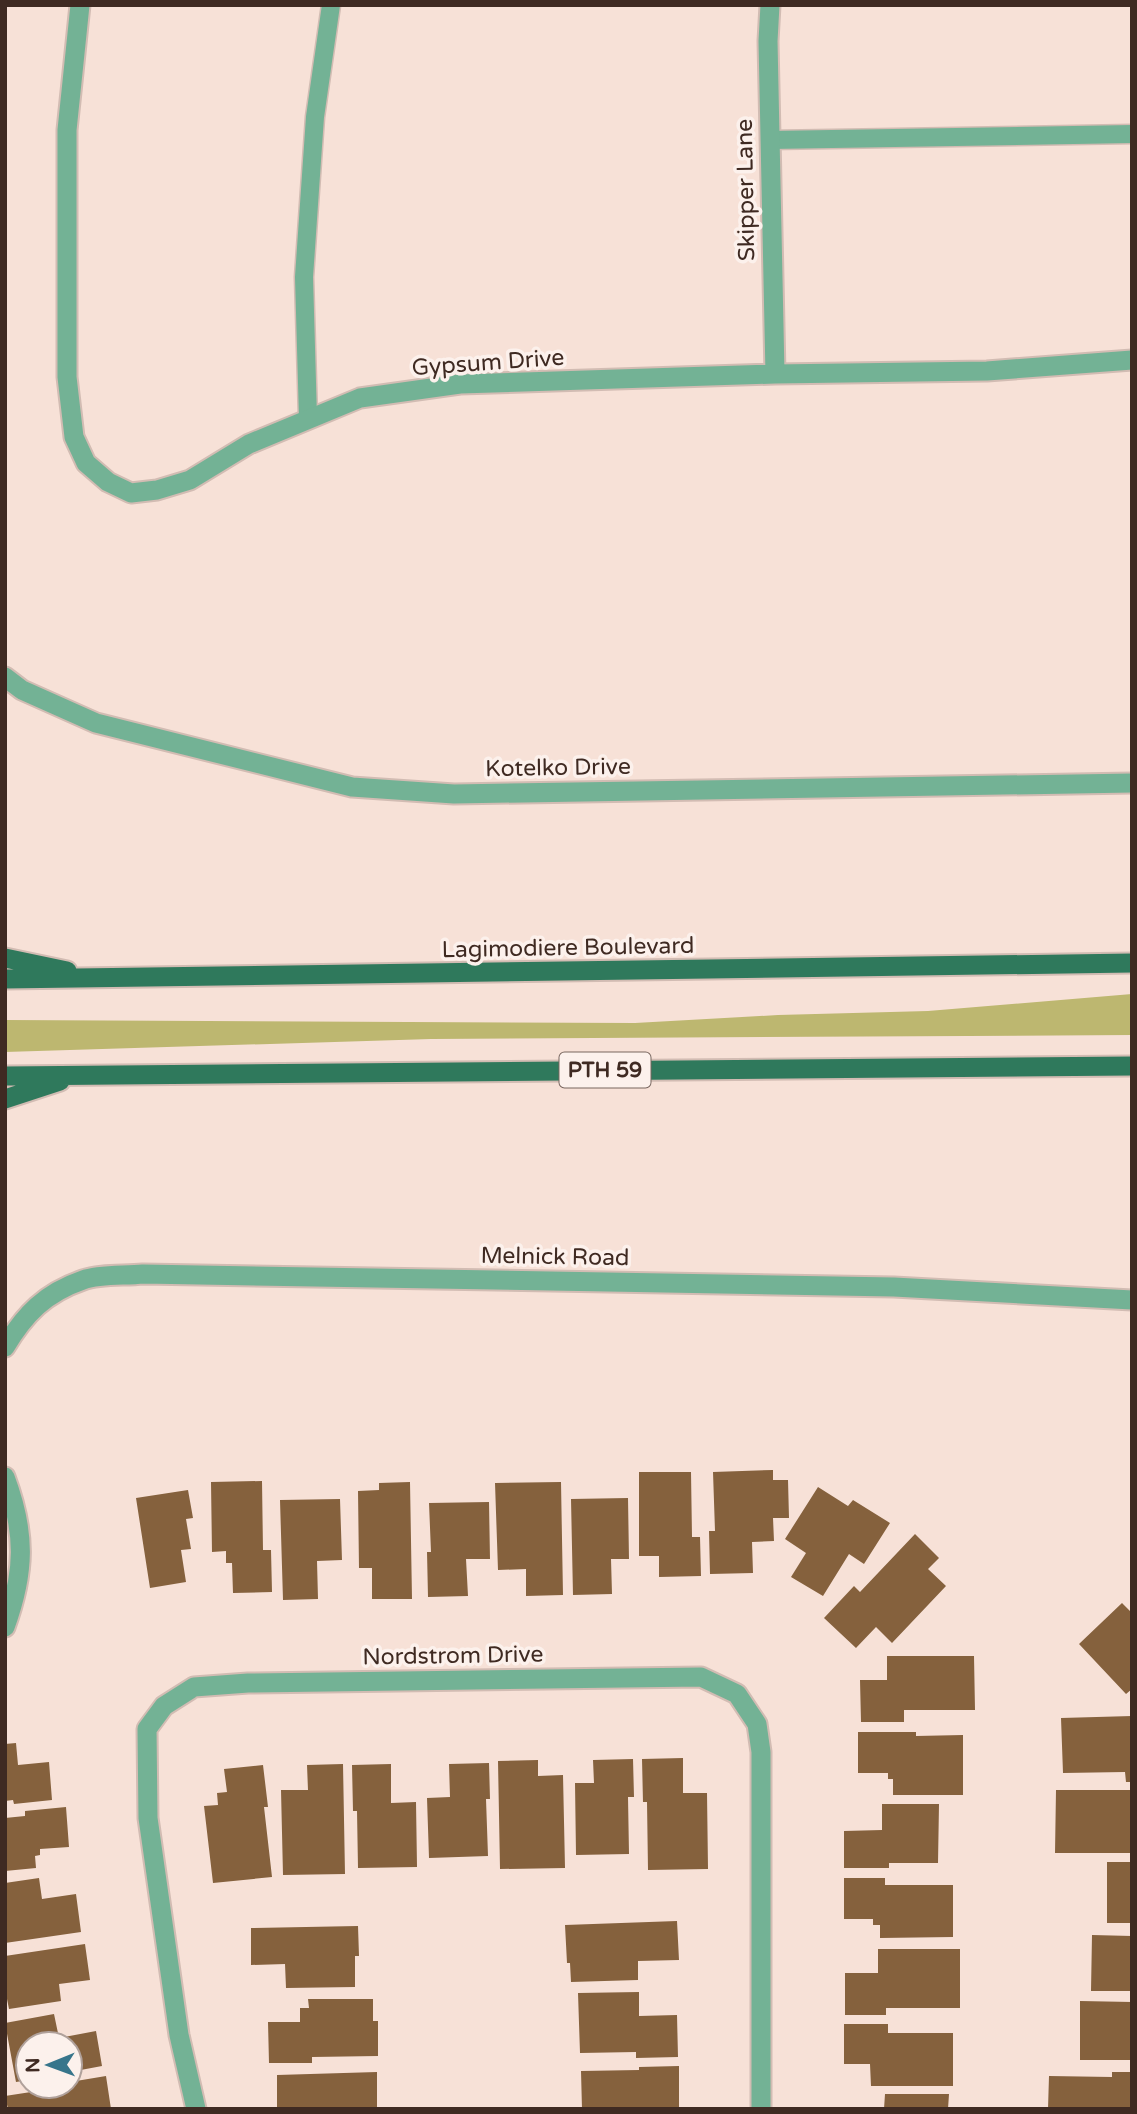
<svg xmlns="http://www.w3.org/2000/svg" width="1137" height="2114" viewBox="0 0 1137 2114" font-family="'Varela Round',sans-serif">
	<style>
		.green { fill: #bdb770 }
		.building { fill: #85613d }
		.lines { fill: none; stroke-linecap: round; stroke-linejoin: round }
		.service-casing { stroke: #d2bcb3; stroke-width: 21 }
		.minor-casing { stroke: #d2bcb3; stroke-width: 23 }
		.primary-casing { stroke: #d2bcb3; stroke-width: 23 }
		.service { stroke: #73b295; stroke-width: 18 }
		.minor { stroke: #73b295; stroke-width: 19 }
		.primary { stroke: #2f795c; stroke-width: 19 }
		.labels { text-anchor: middle; dominant-baseline: central; stroke-width: 7; stroke-linejoin: round; paint-order: stroke }
		.shield { fill: #fcf1ec; stroke: #78665f; stroke-width: 2 }
		.shield-label { font-size: 21px; font-weight: bold; fill: #3f2a22 }
		.street-label { font-size: 23px; fill: #3f2a22; stroke: #fcf1ec }
	</style>
	<rect width="100%" height="100%" fill="#f7e1d7"/>
	<path class="green" d="M 1132,994 L 1132,1035 L 431,1039 L 5,1052 L 5,1020 L 635,1023 L 778,1015 L 928,1011 Z"/>
	<path class="building" d="M 773,1470 L 773,1480 L 788,1480 L 789,1518 L 773,1518 L 774,1541 L 752,1542 L 753,1573 L 710,1574 L 709,1531 L 715,1531 L 713,1472 Z
		M 639,1472 L 691,1472 L 692,1537 L 700,1537 L 701,1576 L 659,1577 L 659,1556 L 639,1556 Z
		M 262,1481 L 263,1550 L 271,1550 L 272,1592 L 233,1593 L 232,1563 L 226,1563 L 226,1551 L 212,1552 L 211,1482 Z
		M 410,1482 L 412,1599 L 372,1599 L 372,1568 L 359,1568 L 358,1491 L 379,1490 L 379,1483 Z
		M 561,1482 L 563,1595 L 526,1596 L 526,1569 L 498,1570 L 495,1483 Z
		M 818,1487 L 848,1506 L 853,1500 L 890,1523 L 864,1564 L 849,1554 L 823,1596 L 791,1577 L 806,1553 L 785,1539 Z
		M 188,1490 L 193,1518 L 186,1519 L 191,1549 L 181,1550 L 186,1582 L 150,1588 L 136,1498 Z
		M 628,1498 L 629,1559 L 611,1559 L 612,1594 L 573,1595 L 571,1499 Z
		M 340,1499 L 342,1560 L 317,1561 L 318,1599 L 283,1600 L 280,1500 Z
		M 489,1502 L 490,1559 L 466,1559 L 468,1596 L 428,1597 L 427,1552 L 431,1552 L 429,1503 Z
		M 915,1534 L 939,1558 L 928,1569 L 946,1586 L 892,1643 L 876,1627 L 856,1648 L 824,1618 L 854,1586 L 860,1592 Z
		M 1122,1603 L 1132,1613 L 1132,1689 L 1126,1694 L 1079,1644 Z
		M 887,1656 L 974,1656 L 975,1710 L 904,1710 L 904,1722 L 861,1722 L 860,1680 L 887,1680 Z
		M 1132,1716 L 1132,1782 L 1126,1782 L 1125,1772 L 1063,1773 L 1061,1718 Z
		M 858,1732 L 916,1732 L 916,1736 L 963,1735 L 963,1795 L 893,1795 L 893,1779 L 888,1779 L 888,1773 L 858,1773 Z
		M 16,1743 L 18,1765 L 49,1762 L 52,1800 L 14,1804 L 13,1800 L 5,1801 L 5,1744 Z
		M 683,1758 L 683,1793 L 707,1793 L 708,1869 L 648,1870 L 647,1802 L 643,1802 L 642,1759 Z
		M 633,1759 L 634,1797 L 628,1797 L 629,1854 L 576,1855 L 575,1783 L 594,1783 L 593,1760 Z
		M 538,1760 L 538,1776 L 563,1775 L 565,1868 L 500,1869 L 498,1761 Z
		M 489,1763 L 490,1799 L 486,1799 L 488,1856 L 429,1858 L 427,1798 L 450,1797 L 449,1764 Z
		M 343,1764 L 345,1874 L 283,1875 L 281,1790 L 308,1790 L 307,1765 Z
		M 391,1764 L 391,1803 L 416,1802 L 417,1867 L 358,1868 L 357,1811 L 353,1811 L 352,1765 Z
		M 263,1765 L 268,1807 L 264,1807 L 272,1877 L 213,1883 L 204,1806 L 218,1805 L 217,1793 L 227,1792 L 224,1769 Z
		M 1056,1790 L 1132,1790 L 1132,1853 L 1055,1853 Z
		M 882,1804 L 939,1804 L 938,1863 L 889,1863 L 889,1868 L 844,1868 L 844,1831 L 882,1830 Z
		M 66,1807 L 69,1847 L 40,1849 L 40,1855 L 35,1856 L 36,1868 L 5,1871 L 5,1818 L 25,1816 L 25,1811 Z
		M 1107,1862 L 1132,1862 L 1132,1923 L 1107,1923 Z
		M 39,1878 L 42,1899 L 76,1894 L 81,1932 L 5,1943 L 5,1883 Z
		M 844,1878 L 885,1878 L 885,1885 L 953,1885 L 953,1937 L 880,1938 L 880,1925 L 873,1925 L 873,1919 L 844,1919 Z
		M 677,1921 L 679,1960 L 638,1961 L 638,1980 L 571,1982 L 570,1963 L 567,1963 L 565,1925 Z
		M 358,1926 L 359,1956 L 355,1956 L 355,1987 L 286,1988 L 285,1964 L 251,1965 L 251,1928 Z
		M 1092,1935 L 1132,1936 L 1132,1991 L 1091,1991 Z
		M 85,1944 L 90,1980 L 59,1984 L 61,2001 L 9,2009 L 7,1999 L 5,2000 L 5,1956 Z
		M 878,1949 L 960,1949 L 960,2008 L 886,2008 L 886,2015 L 845,2015 L 845,1973 L 878,1973 Z
		M 639,1992 L 639,2016 L 677,2015 L 678,2057 L 636,2058 L 636,2052 L 580,2053 L 578,1993 Z
		M 308,1999 L 373,1999 L 373,2021 L 378,2021 L 378,2056 L 312,2057 L 312,2063 L 269,2063 L 268,2022 L 300,2022 L 300,2008 L 309,2008 Z
		M 1080,2001 L 1132,2002 L 1132,2060 L 1080,2060 Z
		M 54,2014 L 59,2038 L 96,2031 L 102,2066 L 70,2072 L 70,2044 L 28,2044 L 28,2080 L 16,2082 L 5,2023 Z
		M 844,2024 L 888,2024 L 888,2033 L 953,2033 L 953,2086 L 871,2086 L 870,2064 L 844,2064 Z
		M 679,2066 L 679,2107 L 582,2109 L 581,2071 L 639,2070 L 639,2067 Z
		M 377,2072 L 377,2109 L 277,2109 L 277,2075 Z
		M 1112,2072 L 1132,2072 L 1132,2109 L 1048,2109 L 1049,2076 L 1112,2077 Z
		M 106,2076 L 111,2109 L 8,2109 L 5,2096 L 70,2086 L 70,2082 Z
		M 885,2094 L 949,2094 L 948,2109 L 884,2109 Z"/>
	<g class="lines">
		<g class="service-casing">
			<path id="service" d="M 770,140 L 1132,134
				M 308,418 L 304,277 L 315,117 L 331,5"/>
		</g>
		<g class="minor-casing">
			<path id="minor" d="M 80,5 L 67,130 L 67,377 L 74,437 L 86,463 L 108,482 L 131,493 L 157,490 L 190,480 L 249,444 L 360,398 L 460,384 L 775,374 L 987,371 L 1132,360
				M 770,5 L 768,41 L 775,374
				M 5,677 L 22,690 L 96,723 L 352,787 L 454,794 L 1132,783
				M 5,1347 C 25,1314 45,1293 83,1280 C 100,1274 124,1276 143,1274 L 894,1287 L 1132,1300
				M 5,1477 C 26,1533 25,1572 5,1627
				M 196,2109 L 179,2035 L 148,1818 L 147,1729 L 164,1706 L 194,1687 L 248,1683 L 701,1677 L 737,1694 L 757,1724 L 761,1752 L 761,2109"/>
		</g>
		<g class="primary-casing">
			<path id="primary" d="M 5,958 L 67,971
				M 5,979 L 1132,963
				M 5,1076 L 1132,1066
				M 5,1099 L 60,1081"/>
		</g>
		<use href="#service" class="service"/>
		<use href="#minor" class="minor"/>
		<use href="#primary" class="primary"/>
	</g>
	<g class="labels">
		<rect class="shield" x="559.5" y="1052.5" width="91" height="35" rx="5"/>
		<g class="shield-label">
			<text x="605" y="1070">PTH 59</text>
		</g>
		<g class="street-label">
			<text transform="translate(746 190) rotate(-91)">Skipper Lane</text>
			<text transform="translate(488 363) rotate(-4)">Gypsum Drive</text>
			<text transform="translate(558 768) rotate(-1)">Kotelko Drive</text>
			<text transform="translate(568 948) rotate(-1)">Lagimodiere Boulevard</text>
			<text transform="translate(555 1257) rotate(1)">Melnick Road</text>
			<text transform="translate(453 1656) rotate(-1)">Nordstrom Drive</text>
		</g>
	</g>
	<rect width="1137" height="2114" fill="none" stroke="#3f2a22" stroke-width="14"/>
	<g transform="translate(49 2065) rotate(269)"><circle r="33" fill="#fcf1ec" stroke="#b0a19b" stroke-width="2"/>
	<path d="M0-5L12 26L0 18L-12 26Z" fill="#37758b"/>
	<text y="-10" font-size="19" font-weight="bold" text-anchor="middle" fill="#3f2a22">N</text>
	</g>
</svg>
